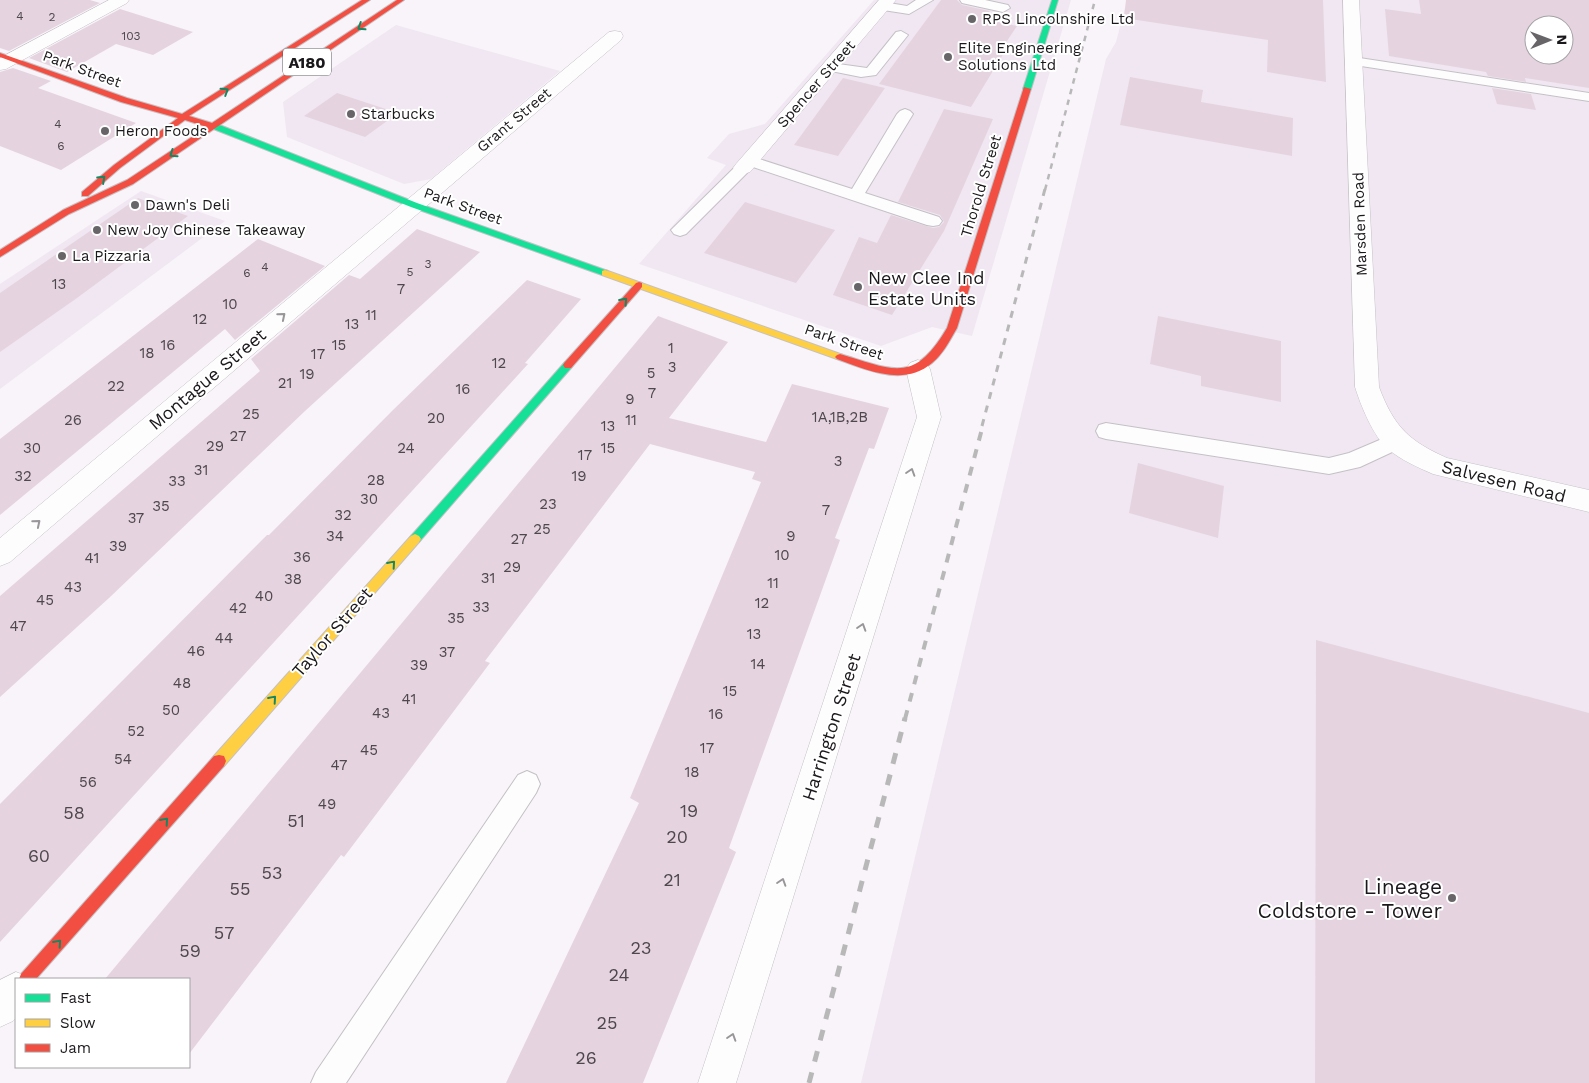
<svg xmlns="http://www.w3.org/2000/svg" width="1589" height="1083" viewBox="0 0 1589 1083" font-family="'Work Sans',sans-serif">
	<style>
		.built { fill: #f0e7f2; fill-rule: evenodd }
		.building { fill: #e5d4e0; fill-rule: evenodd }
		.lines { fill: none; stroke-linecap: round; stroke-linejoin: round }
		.lane-casing { stroke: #c4c1c5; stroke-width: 2 }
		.street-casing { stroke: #c4c1c5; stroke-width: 1 }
		.fast-casing { stroke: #c4c1c5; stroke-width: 2 }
		.slow-casing { stroke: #c4c1c5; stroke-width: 2 }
		.jam-casing { stroke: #c4c1c5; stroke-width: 2 }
		.lane { fill: #fefdfe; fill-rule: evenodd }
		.street { fill: #fefdfe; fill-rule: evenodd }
		.fast { fill: #16e098; fill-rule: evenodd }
		.slow { fill: #ffcf43; fill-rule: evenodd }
		.jam { fill: #f24e42; fill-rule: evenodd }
		.rail-far3 { stroke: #b9b8b9; stroke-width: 2.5; stroke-dasharray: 5.5 5.5; stroke-linecap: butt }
		.rail-far2 { stroke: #b9b8b9; stroke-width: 3; stroke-dasharray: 7 7; stroke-linecap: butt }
		.rail-far1 { stroke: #b9b8b9; stroke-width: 4; stroke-dasharray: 9 9; stroke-linecap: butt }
		.rail { stroke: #b9b8b9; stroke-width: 5; stroke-dasharray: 11 11; stroke-linecap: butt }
		.oneway { stroke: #188660 }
		.oneway2 { stroke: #989698 }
		.poi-dot { fill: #686569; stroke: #fff; stroke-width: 2 }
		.labels { text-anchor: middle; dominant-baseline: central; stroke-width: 4; stroke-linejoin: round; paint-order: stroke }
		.far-number-label { font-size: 12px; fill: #4e474c }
		.far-poi-label { font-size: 15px; fill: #1b181b; stroke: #fff; text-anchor: start }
		.far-street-label { font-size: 15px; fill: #1b181b; stroke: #fff }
		.number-label { font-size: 15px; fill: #4e474c }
		.shield { fill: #fff; stroke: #5f5d5f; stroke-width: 1 }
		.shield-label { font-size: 16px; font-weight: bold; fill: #1b181b }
		.poi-label { font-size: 18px; fill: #1b181b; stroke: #fff; text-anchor: start }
		.street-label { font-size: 18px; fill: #1b181b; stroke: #fff }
		.near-number-label { font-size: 18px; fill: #4e474c }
		.near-poi-label { font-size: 21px; fill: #1b181b; stroke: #fff; text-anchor: end }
	</style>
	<rect width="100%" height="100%" fill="#f8f4f9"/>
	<path class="built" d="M 874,0 L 1071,0 L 972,336 L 932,327 L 881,346 L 639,264 L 726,165 L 707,158 L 729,134 L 765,124 Z
		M 1127,0 L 1589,0 L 1589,1083 L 861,1083 L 1106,59 L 1116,42 ZM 1534,25 L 1564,25 L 1564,55 L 1534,55 Z
		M 396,25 L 470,46 L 560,71 L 431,179 L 404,184 L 287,137 L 283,102 Z
		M 141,191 L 225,221 L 0,389 L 0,284 Z"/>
	<path class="building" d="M 0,0 L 90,0 L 100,3 L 9,51 L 0,48 Z
		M 941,0 L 957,0 L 962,5 L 990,11 L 984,19 L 1017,26 L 1003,47 L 1007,48 L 971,107 L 879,84 Z
		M 1126,0 L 1323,0 L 1326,82 L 1267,72 L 1268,40 L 1124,18 Z
		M 1419,0 L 1589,0 L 1589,88 L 1525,78 L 1526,82 L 1488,76 L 1486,72 L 1389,56 L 1385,9 L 1421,14 ZM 1534,25 L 1564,25 L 1564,55 L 1534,55 Z
		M 120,9 L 193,32 L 153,55 L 116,44 L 67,72 L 29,58 Z
		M 13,68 L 51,81 L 38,88 L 136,123 L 61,170 L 0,146 L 0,72 Z
		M 1130,77 L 1203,90 L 1201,102 L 1293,118 L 1292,156 L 1120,125 Z
		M 843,78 L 885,88 L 838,156 L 794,145 Z
		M 1492,88 L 1531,94 L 1536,110 L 1497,104 Z
		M 337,93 L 398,113 L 365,137 L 304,116 Z
		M 944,109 L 993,119 L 944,231 L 892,315 L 833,295 L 859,237 L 877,243 L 891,215 L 933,228 L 939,227 L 944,222 L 940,215 L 898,202 Z
		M 138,198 L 188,216 L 77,298 L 0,352 L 0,293 Z
		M 745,202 L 835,230 L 796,283 L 704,253 Z
		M 417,229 L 480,252 L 305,411 L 109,598 L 0,697 L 0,596 L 260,371 L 251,359 L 349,275 L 360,279 Z
		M 258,239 L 325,266 L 235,340 L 225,329 L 0,515 L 0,439 Z
		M 527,280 L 581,299 L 525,363 L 528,364 L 0,942 L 0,804 L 267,535 L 269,535 L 393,410 Z
		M 658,316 L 728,342 L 669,418 L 766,442 L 792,384 L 889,408 L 874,449 L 869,448 L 835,538 L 840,540 L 729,848 L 736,852 L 643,1083 L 506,1083 L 639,803 L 630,798 L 761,482 L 752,479 L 755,472 L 650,444 L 485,661 L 490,663 L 423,752 L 344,857 L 341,855 L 189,1054 L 189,979 L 105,979 Z
		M 1158,316 L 1281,341 L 1281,402 L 1201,386 L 1201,376 L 1150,364 Z
		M 1138,463 L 1224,486 L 1218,538 L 1129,513 Z
		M 1316,640 L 1589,713 L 1589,1083 L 1315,1083 Z"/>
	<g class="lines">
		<g class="lane-casing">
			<path id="lane" d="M 916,0 L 933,0 L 909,14 L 883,10 L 876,6 L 883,2 L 907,6 Z
				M 960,0 L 985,0 L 1008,5 L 1010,8 L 1003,12 L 962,3 Z
				M 901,31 L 908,35 L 876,75 L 861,77 L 826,70 L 824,67 L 826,64 L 831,63 L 867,68 L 896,32 Z
				M 1353,57 L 1589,93 L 1589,101 L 1348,64 L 1346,61 L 1348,58 Z
				M 905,109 L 910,111 L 913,114 L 865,193 L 939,217 L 942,221 L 939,225 L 933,226 L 927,225 L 750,166 L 751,168 L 749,171 L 686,234 L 680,236 L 674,234 L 671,230 L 737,165 L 744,163 L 742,161 L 744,158 L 750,156 L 852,189 L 897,114 L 900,111 Z
				M 1106,423 L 1329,458 L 1349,453 L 1396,433 L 1403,435 L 1406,441 L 1403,447 L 1360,467 L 1329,474 L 1106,439 L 1099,437 L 1096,431 L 1099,425 Z
				M 527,771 L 536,775 L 540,784 L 536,793 L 346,1083 L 311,1083 L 316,1072 L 518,775 Z"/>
		</g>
		<g class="street-casing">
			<path id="street" d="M 109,0 L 129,0 L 127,3 L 6,69 L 0,70 L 0,58 Z
				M 879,0 L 896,0 L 750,172 L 743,174 L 736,172 L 733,168 L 736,164 Z
				M 1343,0 L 1359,0 L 1379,387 C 1394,427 1409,441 1447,458 L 1589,490 L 1589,512 L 1433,474 C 1417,467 1401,460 1388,449 C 1373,436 1361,406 1355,387 Z
				M 615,31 L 621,32 L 623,36 L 621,40 L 10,562 L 0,566 L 0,538 L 609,32 Z
				M 918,360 L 926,363 L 930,369 L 941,417 L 736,1083 L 698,1083 L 917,417 L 906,369 L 910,363 Z
				M 16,972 L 29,977 L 30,979 L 16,979 L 16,1018 L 13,1021 L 0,1027 L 0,980 Z"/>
		</g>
		<g class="fast-casing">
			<path id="fast" d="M 1052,0 L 1058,0 L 1031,89 L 1024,91 L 1023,89 Z
				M 211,124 L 217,124 L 417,203 L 608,271 L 609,273 L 608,275 L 602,275 L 411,207 L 211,128 Z
				M 568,361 L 571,362 L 573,365 L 571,368 L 419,542 L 411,542 L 409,539 L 411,536 L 565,362 Z"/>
		</g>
		<g class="slow-casing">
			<path id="slow" d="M 605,270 L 843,355 L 845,357 L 843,359 L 837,359 L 602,275 L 602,271 Z
				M 415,534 L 419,536 L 421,539 L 419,542 L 224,766 L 219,767 L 214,766 L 212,761 L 214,756 L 411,536 Z"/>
		</g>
		<g class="jam-casing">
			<path id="jam" d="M 362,0 L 370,0 L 189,116 L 212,123 L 397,0 L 404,0 L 133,184 L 69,214 L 0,257 L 0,250 L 63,210 L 127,180 L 207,127 L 185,120 L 120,168 L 88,196 L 82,196 L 82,192 L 114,165 L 178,118 L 121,102 L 0,57 L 0,53 L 127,98 L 182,114 Z
				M 1024,87 L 1031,89 L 957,328 C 950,340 943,354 932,363 C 904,387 867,370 837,359 L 835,357 L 837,355 L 840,354 C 894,370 914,384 947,328 Z
				M 639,282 L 642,283 L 642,287 L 571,368 L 565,368 L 563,365 L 565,362 L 636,283 Z
				M 219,755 L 224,756 L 226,761 L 224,766 L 36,979 L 19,979 L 21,974 L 214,756 Z"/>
		</g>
		<use href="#lane" class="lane"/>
		<use href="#street" class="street"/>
		<use href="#fast" class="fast"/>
		<use href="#slow" class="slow"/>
		<use href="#jam" class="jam"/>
		<path class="rail-far3" d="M 1045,190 L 1095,0"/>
		<path class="rail-far2" d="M 982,426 L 1045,189"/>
		<path class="rail-far1" d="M 905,719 L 983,425"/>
		<path class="rail" d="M 809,1083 L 905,718"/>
	</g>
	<defs><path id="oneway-chevron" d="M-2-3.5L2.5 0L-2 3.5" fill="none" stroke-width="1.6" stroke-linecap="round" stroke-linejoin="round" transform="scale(1.25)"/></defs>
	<g class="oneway">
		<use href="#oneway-chevron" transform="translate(361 27) rotate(147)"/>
		<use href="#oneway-chevron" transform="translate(225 91) rotate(-33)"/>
		<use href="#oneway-chevron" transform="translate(173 154) rotate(145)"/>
		<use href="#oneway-chevron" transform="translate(102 179) rotate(-43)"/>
		<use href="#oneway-chevron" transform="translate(624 301) rotate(-48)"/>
		<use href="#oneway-chevron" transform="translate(392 564) rotate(-49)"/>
		<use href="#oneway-chevron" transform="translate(273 699) rotate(-49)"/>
		<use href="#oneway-chevron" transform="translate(165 821) rotate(-49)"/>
		<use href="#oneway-chevron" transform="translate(58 943) rotate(-49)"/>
	</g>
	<g class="oneway2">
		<use href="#oneway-chevron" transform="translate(282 316) rotate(-40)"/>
		<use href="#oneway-chevron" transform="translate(911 472) rotate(-72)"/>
		<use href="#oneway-chevron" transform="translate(37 523) rotate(-40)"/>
		<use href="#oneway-chevron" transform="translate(862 627) rotate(-72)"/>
		<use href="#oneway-chevron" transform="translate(782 882) rotate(-72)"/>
		<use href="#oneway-chevron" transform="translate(732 1037) rotate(-72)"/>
	</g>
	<g class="poi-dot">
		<circle cx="972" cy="19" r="5"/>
		<circle cx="948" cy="57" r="5"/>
		<circle cx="351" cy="114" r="5"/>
		<circle cx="105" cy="131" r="5"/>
		<circle cx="135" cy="205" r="5"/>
		<circle cx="97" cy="230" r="5"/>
		<circle cx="62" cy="256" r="5"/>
		<circle cx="858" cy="287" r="5"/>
		<circle cx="1452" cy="898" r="5"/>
	</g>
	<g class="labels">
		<g class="far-number-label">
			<text x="20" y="16">4</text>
			<text x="52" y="17">2</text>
			<text x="131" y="36">103</text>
			<text x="58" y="124">4</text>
			<text x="61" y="146">6</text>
			<text x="428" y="264">3</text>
			<text x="265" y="267">4</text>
			<text x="410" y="272">5</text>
			<text x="247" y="273">6</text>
		</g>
		<g class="far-poi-label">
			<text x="982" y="19">RPS Lincolnshire Ltd</text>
			<text x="958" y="48">Elite Engineering<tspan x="958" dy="17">Solutions Ltd</tspan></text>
			<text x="361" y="114">Starbucks</text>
			<text x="115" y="131">Heron Foods</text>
			<text x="145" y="205">Dawn's Deli</text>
			<text x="107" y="230">New Joy Chinese Takeaway</text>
			<text x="72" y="256">La Pizzaria</text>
		</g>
		<g class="far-street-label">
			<text transform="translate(82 69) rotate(20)">Park Street</text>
			<text transform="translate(816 84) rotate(-49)">Spencer Street</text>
			<text transform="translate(514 120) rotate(-40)">Grant Street</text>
			<text transform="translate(981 186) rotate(-73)">Thorold Street</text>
			<text transform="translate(463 206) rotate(20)">Park Street</text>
			<text transform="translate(1360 224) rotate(-92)">Marsden Road</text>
			<text transform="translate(844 342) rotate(19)">Park Street</text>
		</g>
		<g class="number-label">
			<text x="59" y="284">13</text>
			<text x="401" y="289">7</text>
			<text x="230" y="304">10</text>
			<text x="371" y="315">11</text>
			<text x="200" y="319">12</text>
			<text x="352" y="324">13</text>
			<text x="168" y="345">16</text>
			<text x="339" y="345">15</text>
			<text x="671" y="348">1</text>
			<text x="147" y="353">18</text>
			<text x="318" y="354">17</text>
			<text x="499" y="363">12</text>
			<text x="672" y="367">3</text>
			<text x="651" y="373">5</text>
			<text x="307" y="374">19</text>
			<text x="285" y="383">21</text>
			<text x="116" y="386">22</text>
			<text x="463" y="389">16</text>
			<text x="652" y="393">7</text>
			<text x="630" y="399">9</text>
			<text x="251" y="414">25</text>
			<text x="840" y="417">1A,1B,2B</text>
			<text x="436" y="418">20</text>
			<text x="73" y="420">26</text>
			<text x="631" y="420">11</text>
			<text x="608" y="426">13</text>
			<text x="238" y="436">27</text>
			<text x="215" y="446">29</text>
			<text x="32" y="448">30</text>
			<text x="406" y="448">24</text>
			<text x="608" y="448">15</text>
			<text x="585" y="455">17</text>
			<text x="838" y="461">3</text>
			<text x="201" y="470">31</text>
			<text x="23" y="476">32</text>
			<text x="579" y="476">19</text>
			<text x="376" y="480">28</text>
			<text x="177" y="481">33</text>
			<text x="369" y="499">30</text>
			<text x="548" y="504">23</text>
			<text x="161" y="506">35</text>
			<text x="826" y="510">7</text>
			<text x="343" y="515">32</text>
			<text x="136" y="518">37</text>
			<text x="542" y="529">25</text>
			<text x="335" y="536">34</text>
			<text x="791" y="536">9</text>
			<text x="519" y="539">27</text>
			<text x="118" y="546">39</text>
			<text x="782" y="555">10</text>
			<text x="302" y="557">36</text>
			<text x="92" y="558">41</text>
			<text x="512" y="567">29</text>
			<text x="488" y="578">31</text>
			<text x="293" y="579">38</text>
			<text x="773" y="583">11</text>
			<text x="73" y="587">43</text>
			<text x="264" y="596">40</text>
			<text x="45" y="600">45</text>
			<text x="762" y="603">12</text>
			<text x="481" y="607">33</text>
			<text x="238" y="608">42</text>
			<text x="456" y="618">35</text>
			<text x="18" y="626">47</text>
			<text x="754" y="634">13</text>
			<text x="224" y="638">44</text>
			<text x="196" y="651">46</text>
			<text x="447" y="652">37</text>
			<text x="758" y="664">14</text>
			<text x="419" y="665">39</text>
			<text x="182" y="683">48</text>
			<text x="730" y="691">15</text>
			<text x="409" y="699">41</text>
			<text x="171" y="710">50</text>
			<text x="381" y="713">43</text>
			<text x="716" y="714">16</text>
			<text x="136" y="731">52</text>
			<text x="707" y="748">17</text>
			<text x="369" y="750">45</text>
			<text x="123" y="759">54</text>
			<text x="339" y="765">47</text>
			<text x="692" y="772">18</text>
			<text x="88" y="782">56</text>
			<text x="327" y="804">49</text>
		</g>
		<rect class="shield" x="283" y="48.5" width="48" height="27" rx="4"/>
		<g class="shield-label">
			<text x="307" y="62">A180</text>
		</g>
		<g class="poi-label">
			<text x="868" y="277">New Clee Ind<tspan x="868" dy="21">Estate Units</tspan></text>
		</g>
		<g class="street-label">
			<text transform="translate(207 379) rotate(-40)">Montague Street</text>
			<text transform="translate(1504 481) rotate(14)">Salvesen Road</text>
			<text transform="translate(332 632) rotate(-49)">Taylor Street</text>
			<text transform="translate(831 727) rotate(-72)">Harrington Street</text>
		</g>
		<g class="near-number-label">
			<text x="689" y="810">19</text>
			<text x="74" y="812">58</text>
			<text x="296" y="820">51</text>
			<text x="677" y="836">20</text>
			<text x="39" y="855">60</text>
			<text x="272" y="872">53</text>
			<text x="672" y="879">21</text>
			<text x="240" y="888">55</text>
			<text x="224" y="932">57</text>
			<text x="641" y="947">23</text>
			<text x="190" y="950">59</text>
			<text x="619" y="974">24</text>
			<text x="607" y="1022">25</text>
			<text x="586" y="1057">26</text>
		</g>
		<g class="near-poi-label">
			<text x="1442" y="886">Lineage<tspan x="1442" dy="24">Coldstore - Tower</tspan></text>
		</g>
	</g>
	<rect x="15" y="978" width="175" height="90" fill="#ffffff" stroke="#a4a3a4"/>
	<rect x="25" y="994" width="25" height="8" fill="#16e098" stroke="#a4a3a4"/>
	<text x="60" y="1003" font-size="15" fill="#1b181b">Fast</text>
	<rect x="25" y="1019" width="25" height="8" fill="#ffcf43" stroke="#a4a3a4"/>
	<text x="60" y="1028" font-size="15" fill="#1b181b">Slow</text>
	<rect x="25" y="1044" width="25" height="8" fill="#f24e42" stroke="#a4a3a4"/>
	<text x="60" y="1053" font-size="15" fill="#1b181b">Jam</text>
	<g transform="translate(1549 40) rotate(89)"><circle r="24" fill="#ffffff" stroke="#a4a3a4"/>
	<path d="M0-4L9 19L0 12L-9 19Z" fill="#686569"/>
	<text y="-8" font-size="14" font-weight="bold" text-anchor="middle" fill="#1b181b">N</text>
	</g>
</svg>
